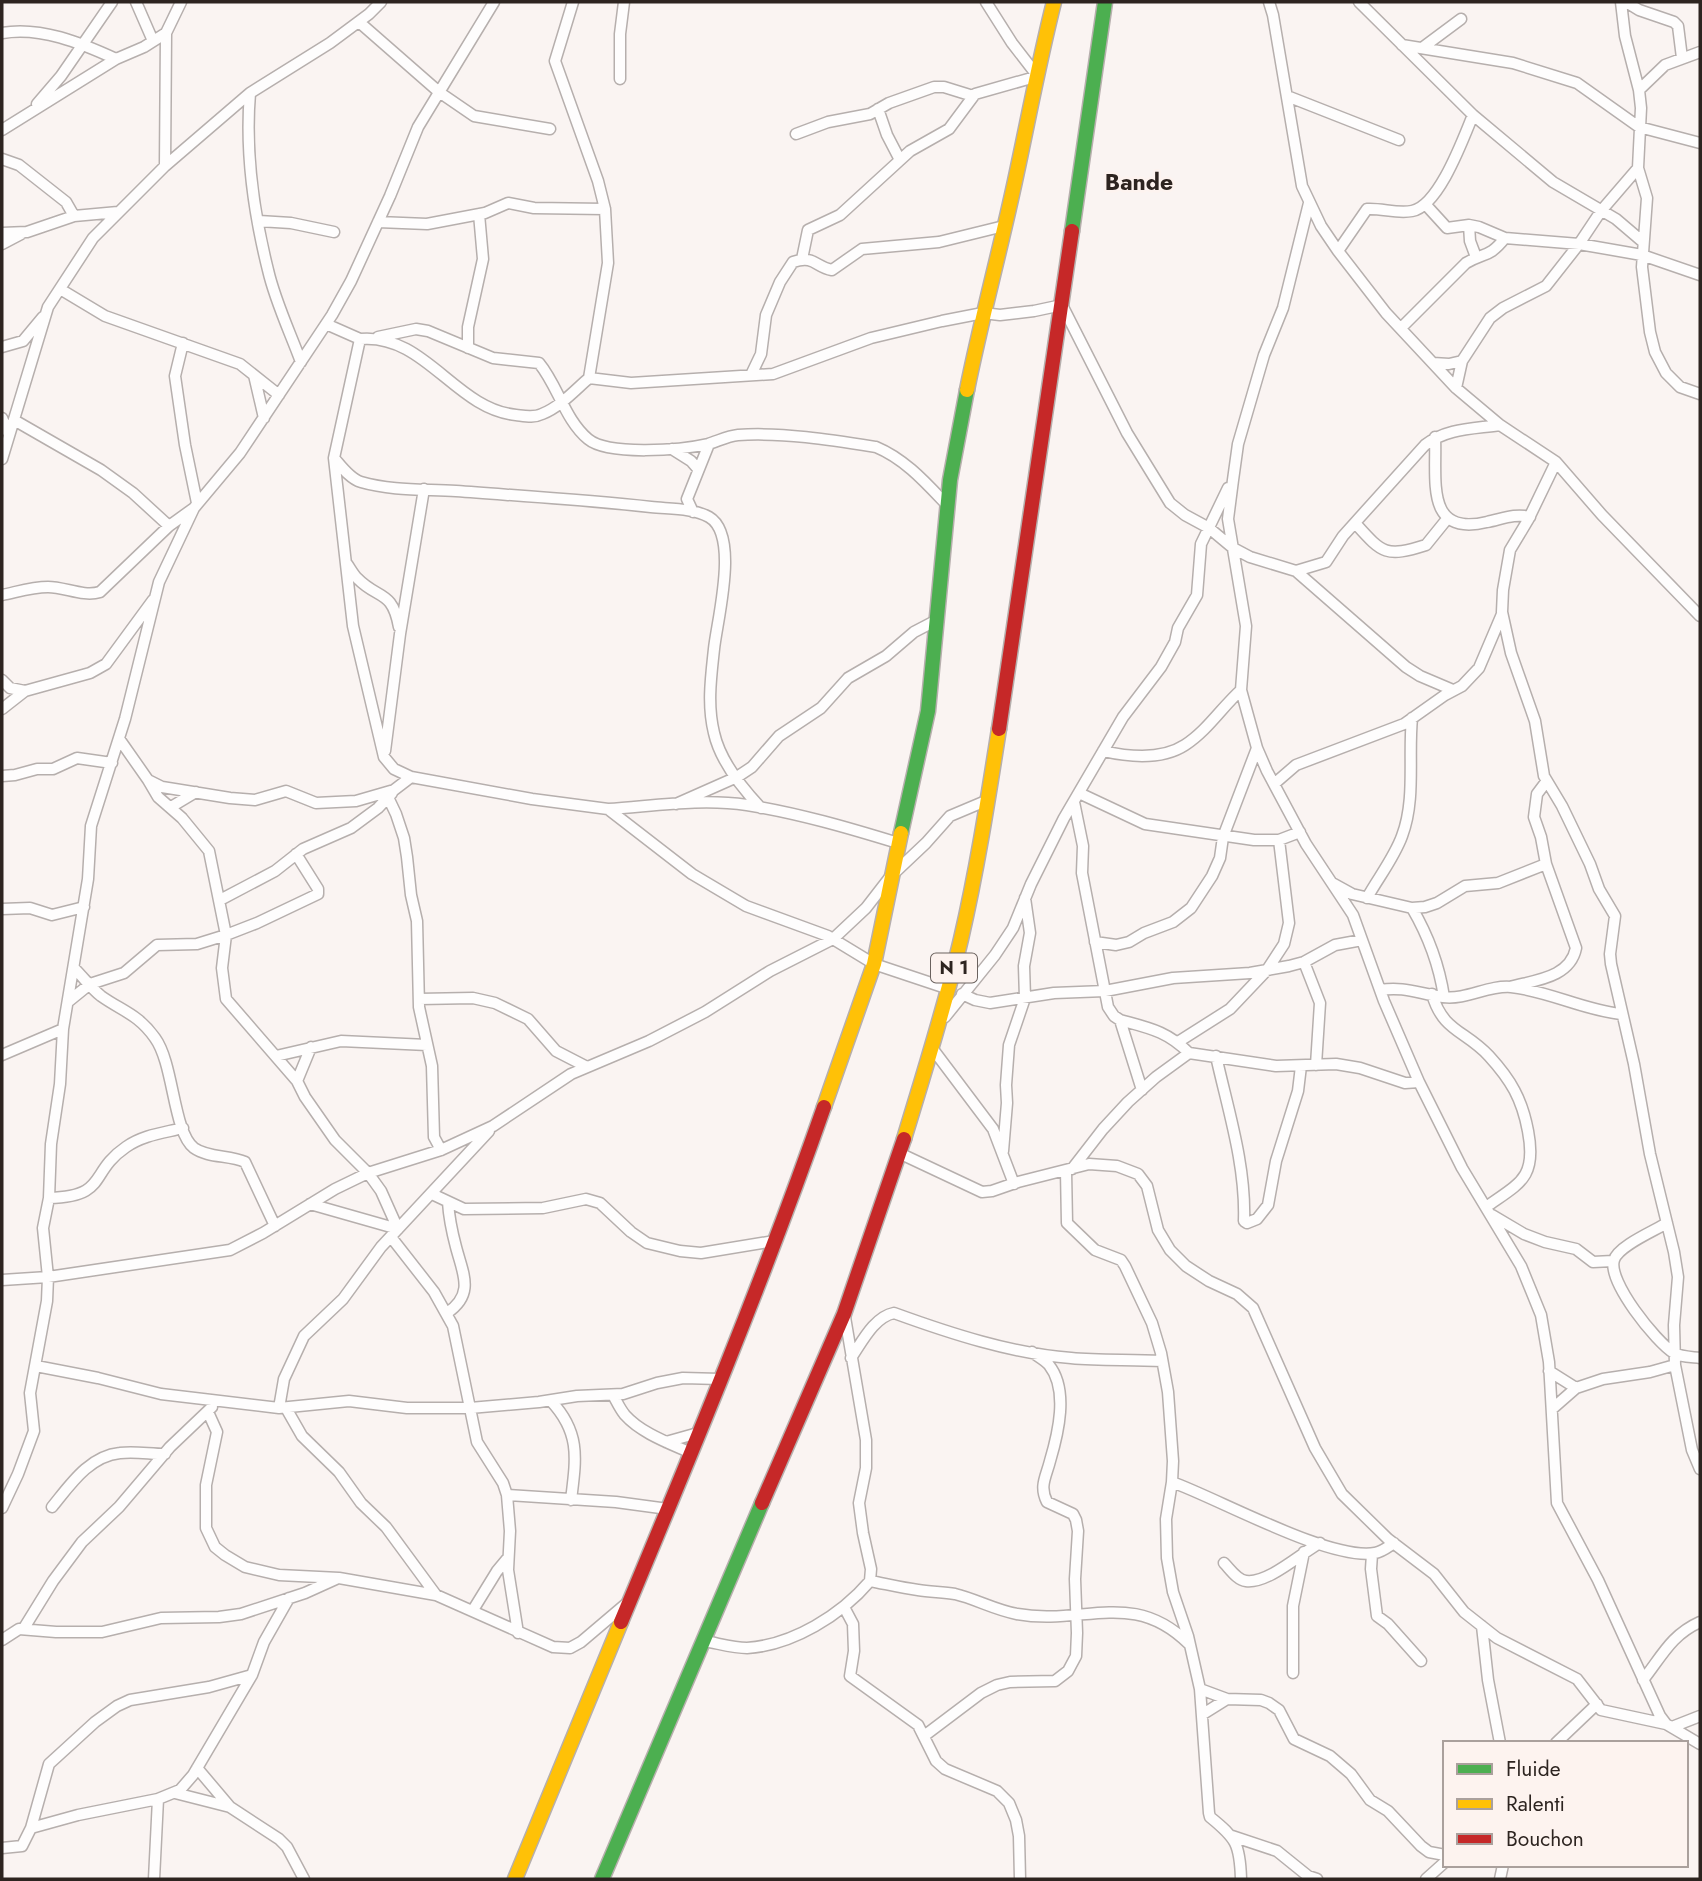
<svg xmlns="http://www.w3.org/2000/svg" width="1702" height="1881" viewBox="0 0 1702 1881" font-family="Jost,sans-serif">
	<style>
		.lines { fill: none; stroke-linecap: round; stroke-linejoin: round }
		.street-casing { stroke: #b6afad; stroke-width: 13 }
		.fast-casing { stroke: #b6afad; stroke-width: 17 }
		.slow-casing { stroke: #b6afad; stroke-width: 17 }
		.jam-casing { stroke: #b6afad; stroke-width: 17 }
		.street { stroke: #fefdfd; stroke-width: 10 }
		.fast { stroke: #4caf50; stroke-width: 14 }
		.slow { stroke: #ffc107; stroke-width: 14 }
		.jam { stroke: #c62828; stroke-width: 14 }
		.labels { text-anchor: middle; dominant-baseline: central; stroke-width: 5; stroke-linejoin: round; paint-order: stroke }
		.shield { fill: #fdf3ef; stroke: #6b625e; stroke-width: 2 }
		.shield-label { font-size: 18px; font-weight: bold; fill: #2d2420 }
		.quarter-label { font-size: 23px; font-weight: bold; fill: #2d2420; stroke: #fdf3ef }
	</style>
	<rect width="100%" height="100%" fill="#faf4f2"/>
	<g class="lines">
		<g class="street-casing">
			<path id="street" d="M 136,2 L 153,41
				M 573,2 L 555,61 L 598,181 L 605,209 L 608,263 L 589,378
				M 986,2 L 1012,43 L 1036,74
				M 1269,2 L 1273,15 L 1302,186 L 1321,226 L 1338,251 L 1386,313 L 1456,388 L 1500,425 L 1556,462 L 1602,515 L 1700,616
				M 1359,2 L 1473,115 L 1553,182 L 1616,219 L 1643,242
				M 1621,2 L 1625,36 L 1639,90 L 1641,108 L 1638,168 L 1647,198 L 1642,267 L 1650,332 L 1655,352 L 1666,373 L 1680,387 L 1700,394
				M 1626,2 L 1639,10 L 1674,22 L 1678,26 L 1682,58
				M 359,22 L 439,92 L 474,116 L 550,129
				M 2,33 C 40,26 81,43 116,59
				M 1402,45 L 1513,63 L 1577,83 L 1639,127 L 1700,143
				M 1422,48 L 1461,19
				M 620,79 L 620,34 L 624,2
				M 1639,90 L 1665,65 L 1700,52
				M 250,93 C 245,151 254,214 268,270 C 275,301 290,332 301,362
				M 1287,96 L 1399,140
				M 37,104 L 61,76 L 112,2
				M 878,109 L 887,135 L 900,160
				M 2,130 L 116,59 L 144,47 L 166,33
				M 796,134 L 828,122 L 870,114 L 889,103 L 934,87 L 944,87 L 973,96
				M 2,159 L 19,165 L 66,202 L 74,216
				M 165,166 L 166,33 L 181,2
				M 1309,203 L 1283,308 L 1264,355 L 1238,444 L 1233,480 L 1228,519 L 1246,626 L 1241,690 L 1257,748 L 1267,771 L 1306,844 L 1353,915 L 1384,1001 L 1419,1082 L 1462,1168 L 1521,1266 L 1541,1315 L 1549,1362 L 1557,1503 L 1598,1580 L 1660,1716 L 1666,1724 L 1700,1744
				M 1426,205 L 1447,228 L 1469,225 L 1479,227 L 1505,238 L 1579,244 L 1642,255 L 1700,275
				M 259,221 L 291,223 L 334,232
				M 378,222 L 427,224 L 485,213 L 508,203 L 534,208 L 605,209
				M 1469,225 L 1470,241 L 1476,257
				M 2,233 L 27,232 L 74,216 L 118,212
				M 2,244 L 21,234
				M 1338,251 L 1367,209 C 1382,208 1397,214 1412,211 C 1439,206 1463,139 1473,115
				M 802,259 L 808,230 L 840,215 L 910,151 L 949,129 L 975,94 L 1035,77
				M 60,289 L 105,316 L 240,364 L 279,395
				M 326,324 L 360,339 L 334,458 L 353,626 L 384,757 L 394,769 L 411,777 L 532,799 L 608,809 L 692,874 L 746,906 L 828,936 L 874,964 L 949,989
				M 1401,328 L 1466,263 C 1485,252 1489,258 1505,238
				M 378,337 L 416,329 L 428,331 L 493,358 L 539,363 C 558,386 565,420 588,439 C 608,456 682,450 708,444 C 718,441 728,436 738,435 C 783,432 832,440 876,447 C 905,459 926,483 947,505
				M 360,339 C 425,333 455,409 516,415 C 525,416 534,418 542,414 C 560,407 575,390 589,378 L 631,383 L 773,374 L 871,338 L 942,321 L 983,313 L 1000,315 L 1034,311 L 1062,305 L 1127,433 L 1170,503 L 1185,515 L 1209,528 L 1233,548 L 1250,557 L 1296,571 L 1326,562 L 1343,536 L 1425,445 C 1447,428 1473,429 1500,425
				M 183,343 L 175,376 L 185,445 L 197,503
				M 2,347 L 23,341 L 43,317
				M 468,348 L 468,327 L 483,259 L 479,214
				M 1433,363 L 1449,364 L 1462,361
				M 254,375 L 264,418
				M 751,375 L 761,354 L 766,315 L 780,282 L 793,262 C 815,255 815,267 832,270 L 862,249 L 939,242 L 1004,226
				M 1456,388 L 1462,361 L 1490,318 L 1503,308 L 1546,286 L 1579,244 L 1601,211 L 1638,168
				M 2,418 L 9,435
				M 14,420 L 101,470 L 133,493 L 169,526
				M 1435,437 C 1437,479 1424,537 1487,522 C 1502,519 1515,513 1530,517
				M 672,449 L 691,461 L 698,469
				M 334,458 C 341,466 350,479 361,482 C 392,491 425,489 456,491 C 521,496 587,500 651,507 C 669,509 693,508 709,517 C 740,535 717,620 714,649 C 711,677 707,705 714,733 C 720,760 742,788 761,808
				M 2,459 L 48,307 L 93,238 L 165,166 L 250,93 L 330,43 L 369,14 L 381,2
				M 1556,462 L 1528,520 L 1510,550 L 1503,590 L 1502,612 L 1511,653 L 1535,721 L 1544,776 L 1562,806 L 1590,864 L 1599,889 L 1615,916 L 1610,954 L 1611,964 L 1634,1064 L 1650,1154 L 1674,1252 L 1678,1277 L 1674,1325 L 1675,1365 L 1692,1450 L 1700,1469
				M 693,512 L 687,499 L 709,444
				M 1355,523 C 1382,553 1385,558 1426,545 L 1447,519
				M 347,564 C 350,568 353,574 357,578 C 378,600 392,589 399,627
				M 1296,571 L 1406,667 L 1420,676 L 1453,690
				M 2,595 C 17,592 32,587 48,587 C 65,587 83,597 100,592 L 169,526 L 194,508
				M 2,680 L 10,688 L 25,691
				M 2,709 L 25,691 L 90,673 L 106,664 L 153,600
				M 120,740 L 148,780 L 162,787 L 230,798 L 255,800 L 286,791 L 316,803 L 356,801 L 394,790 L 411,777
				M 385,751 L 400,634 L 424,489
				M 1103,751 C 1129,757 1162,760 1185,745 C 1207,731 1222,707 1241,690
				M 2,776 L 15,775 L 37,769 L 53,769 L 77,758 L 112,763
				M 148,780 L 158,797 L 182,818 L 209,851 L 226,935 L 222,968 L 226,999 L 297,1081 L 305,1097 L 335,1140 L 368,1173 L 381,1191 L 398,1229
				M 1274,784 L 1296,765 L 1404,724 L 1445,695 L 1462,686 L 1479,668 L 1502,614
				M 386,793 L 396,814 L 404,838 L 407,857 L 411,895 L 417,921 L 419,1007 L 432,1066 L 434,1137 L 441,1150
				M 1079,793 L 1145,824 L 1254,840 L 1279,840 L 1300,832
				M 1074,802 L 1083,846 L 1082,873 L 1108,1007 L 1114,1016 L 1120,1020 C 1149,1028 1167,1031 1189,1053
				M 676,804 L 737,777 L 752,767 L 779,736 L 821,708 L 848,678 L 886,656 L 914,632 L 937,620
				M 171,807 L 196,792
				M 608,809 C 654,806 701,798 747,805 C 798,813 849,828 898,843
				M 1332,883 L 1352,894 L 1412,908 L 1425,907 L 1437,903 L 1465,886 L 1498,883 L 1546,864
				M 1367,898 C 1378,878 1394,858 1402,836 C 1416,799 1408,756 1412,718
				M 220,900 L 275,871 L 303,849 L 351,828 L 378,808 L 392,793
				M 1412,908 C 1429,937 1439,964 1444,997
				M 2,909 L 30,908 L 52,915 L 84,907
				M 1095,942 L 1116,945 L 1129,942 L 1144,933 L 1173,922 L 1191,908 L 1212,876 L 1220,858 L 1223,837 L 1257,748
				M 1304,962 L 1320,1003 L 1316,1065
				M 75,969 C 83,977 91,988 101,996 C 122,1011 138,1014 155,1038 C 174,1064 173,1132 194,1148 C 208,1158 230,1155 245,1162 L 275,1226
				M 1510,987 C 1535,980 1570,978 1576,948 L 1546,864 L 1541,837 L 1534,817 L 1537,794 L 1546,782
				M 1380,990 C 1405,986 1419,994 1443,997 C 1467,1000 1488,985 1511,987 C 1549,991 1583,1010 1621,1014
				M 962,994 L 975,1000 L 990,1003 L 1054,993 L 1105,991 L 1173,978 L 1250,973 L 1289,966 L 1304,962 L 1335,945 L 1362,940
				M 1432,994 C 1443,1032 1465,1030 1489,1056 C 1511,1080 1522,1099 1528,1131 C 1537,1178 1520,1183 1486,1207
				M 419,999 L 473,998 L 495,1003 L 528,1019 L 556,1051 L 587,1067
				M 69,1001 L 90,984 L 124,973 L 157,945 L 197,944 L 226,935 L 257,923 L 318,894 L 318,889 L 296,854
				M 945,1017 L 995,955 L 1013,928 L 1031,884 L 1064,818 L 1123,717 L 1161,667 L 1175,642 L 1178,628 L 1197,595 L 1201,544 L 1228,488
				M 1120,1020 L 1142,1090
				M 1178,1042 L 1230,1009 L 1267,970 L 1284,944 L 1289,923 L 1279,840
				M 932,1048 L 993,1129 L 1014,1184
				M 2,1055 L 63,1029
				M 276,1056 L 341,1041 L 427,1045
				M 1216,1056 C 1228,1110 1246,1165 1244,1221 L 1247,1223 L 1257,1219 L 1268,1205 L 1276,1161 L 1298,1091 L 1301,1066
				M 297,1081 L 311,1047
				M 1003,1151 L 1007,1103 L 1006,1085 L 1009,1045 L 1025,998 L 1024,966 L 1030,933 L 1025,898
				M 899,1153 L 982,1192 L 992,1191 L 1018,1182 L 1089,1164 L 1117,1166 L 1138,1174 L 1147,1186 L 1158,1230 L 1170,1250 L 1186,1266 L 1209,1281 L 1237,1294 L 1253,1308 L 1315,1448 L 1342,1494 L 1388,1539 L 1434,1574 L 1464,1612 L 1497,1638 L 1577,1679 L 1601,1710 L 1666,1724
				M 1072,1169 L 1103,1129 L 1128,1102 L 1156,1077 L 1189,1053 L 1276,1066 L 1336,1064 L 1360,1068 L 1405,1083 L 1419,1082
				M 1066,1171 L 1067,1223 L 1095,1250 L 1121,1260 L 1125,1266 L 1152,1323 L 1161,1353 L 1168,1392 L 1173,1461 L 1172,1482 L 1166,1519 L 1167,1558 L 1173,1592 L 1188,1636 L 1200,1689 L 1209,1813 L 1210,1817 C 1236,1838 1240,1844 1241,1879
				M 432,1194 L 464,1209 L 543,1208 L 586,1199 L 600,1203 L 631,1232 L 647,1243 L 680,1251 L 701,1253 L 774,1241
				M 49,1198 C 109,1196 88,1173 126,1147 C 143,1135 163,1133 183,1128
				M 310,1204 L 398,1229
				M 1492,1215 L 1524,1234 L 1545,1242 L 1576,1249 L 1593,1262 L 1613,1261
				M 1667,1223 C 1654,1231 1618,1246 1614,1260 C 1607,1281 1656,1342 1674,1353 C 1680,1357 1693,1357 1700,1358
				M 391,1237 L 434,1292 L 453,1326 L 477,1442 L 503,1483 L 507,1495 L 510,1531 L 508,1570 L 518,1633
				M 2,1280 L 48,1277 L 230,1250 L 263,1233 L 335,1189 L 368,1173 L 441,1150 L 493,1126 L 571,1074 L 649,1041 L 705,1012 L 770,971 L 833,939 L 866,908 L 890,877 L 926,843 L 950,816 L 988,800
				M 447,1313 C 475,1294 463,1274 456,1247 C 452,1232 449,1218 448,1202
				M 851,1358 C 862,1342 874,1317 894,1313 C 949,1333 1013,1354 1071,1358 C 1101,1361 1132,1359 1162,1361
				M 36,1366 L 98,1378 L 161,1394 L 279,1408 L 349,1401 L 407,1408 L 470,1408 L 539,1402 L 577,1396 L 623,1394 L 657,1383 L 683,1378 L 720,1379
				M 1549,1371 L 1576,1388
				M 613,1395 C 617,1402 620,1409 625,1415 C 641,1433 669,1443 691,1453
				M 551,1401 C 581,1433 576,1459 571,1500
				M 279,1408 L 284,1379 L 304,1336 L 343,1299 L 381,1247 L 489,1131
				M 286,1408 L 302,1436 L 339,1472 L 361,1503 L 386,1527 L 436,1595
				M 1552,1409 L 1576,1388 L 1603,1379 L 1650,1372 L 1675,1365
				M 208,1412 L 217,1432 L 206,1485 L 206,1528 L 215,1547 L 225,1555 L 245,1567 L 279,1575 L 339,1578 L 436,1595 L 553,1647 L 570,1648 L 581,1642 L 627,1603
				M 666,1442 L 698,1433
				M 1172,1482 C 1219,1499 1330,1561 1375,1553 C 1382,1552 1388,1547 1394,1543
				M 507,1495 L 616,1502 L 668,1509
				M 52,1507 C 70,1485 89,1456 120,1453 C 134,1451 150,1454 165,1454
				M 2,1508 L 18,1474 L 34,1431 L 30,1393 L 47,1301 L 48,1277 L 43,1228 L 49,1198 L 51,1144 L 60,1084 L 63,1029 L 88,879 L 91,826 L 125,719 L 159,582 L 194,508 L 240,453 L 332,315 L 351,281 L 390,196 L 418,127 L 494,2
				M 1372,1554 L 1371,1569 L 1377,1616 L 1388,1624 L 1421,1661
				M 1224,1563 C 1230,1569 1237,1580 1246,1581 C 1268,1584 1301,1553 1320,1543
				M 870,1581 C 886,1584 902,1588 918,1590 C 930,1592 943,1592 955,1594 C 976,1599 995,1610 1017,1614 C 1083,1626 1133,1588 1189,1644
				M 844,1607 L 853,1624 L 854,1651 L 850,1676 L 918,1725 L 936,1761 L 945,1769 L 997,1791 L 1009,1803 L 1016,1820 L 1019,1836 L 1020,1879
				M 473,1610 L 497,1571 L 507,1559
				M 1482,1626 L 1488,1680 L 1500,1743
				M 24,1628 L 53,1581 L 82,1542 L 119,1507 L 170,1447 L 212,1407
				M 2,1640 L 19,1629 L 56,1632 L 102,1632 L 161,1618 L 219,1617 L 241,1614 L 305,1593 L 336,1579
				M 704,1641 C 717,1643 733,1648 747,1648 C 793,1645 841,1615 870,1581 L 871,1569 L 863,1533 L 859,1503 L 866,1468 L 866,1440 L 845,1317
				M 1293,1673 L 1293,1606 L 1304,1552
				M 1643,1680 C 1662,1656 1671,1635 1700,1622
				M 1200,1689 L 1227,1699 L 1261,1700 L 1269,1703 L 1279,1710 L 1294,1739 L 1330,1756 L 1351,1774 L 1370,1800 L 1388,1811 L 1421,1846 L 1429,1852 L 1445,1855
				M 1203,1714 L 1227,1699
				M 1672,1727 L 1700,1716
				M 924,1736 L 981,1693 L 997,1685 L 1010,1682 L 1055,1681 L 1068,1671 L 1076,1656 L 1077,1633 L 1075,1579 L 1078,1531 L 1076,1520 L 1073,1514 L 1047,1502 C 1039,1486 1046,1477 1050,1461 C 1058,1434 1069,1390 1049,1365 C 1045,1360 1037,1356 1032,1352
				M 1556,1743 L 1597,1704
				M 197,1768 L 230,1807 L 279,1839 L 287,1847 L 304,1879
				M 175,1793 L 230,1807
				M 31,1828 L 78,1815 L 158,1799 L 180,1790 L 193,1775 L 252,1675 L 264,1642 L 289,1598
				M 1232,1836 L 1277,1851 L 1308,1876 L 1317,1879
				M 2,1848 L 22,1846 L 31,1828 L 49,1764 L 95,1722 L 117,1706 L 130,1700 L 209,1687 L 252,1675
				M 154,1879 L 158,1799
				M 1426,1879 L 1445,1862
				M 1500,1879 L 1503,1865"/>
		</g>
		<g class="fast-casing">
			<path id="fast" d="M 1072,231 L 1105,2
				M 901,833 L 928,711 L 950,480 L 967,390
				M 602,1879 L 762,1503"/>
		</g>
		<g class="slow-casing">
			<path id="slow" d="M 967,390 C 981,320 1000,251 1015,181 C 1028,121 1039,61 1054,2
				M 824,1107 L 874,964 L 901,833
				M 904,1139 C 924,1073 945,1007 961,939 C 977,870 988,799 999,729
				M 515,1879 L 621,1622"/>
		</g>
		<g class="jam-casing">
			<path id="jam" d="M 999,729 L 1072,231
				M 762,1503 L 844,1314 L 904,1139
				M 621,1622 C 692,1452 763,1281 824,1107"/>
		</g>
		<use href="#street" class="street"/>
		<use href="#fast" class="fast"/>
		<use href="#slow" class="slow"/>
		<use href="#jam" class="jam"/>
	</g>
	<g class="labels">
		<rect class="shield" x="931" y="953.5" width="46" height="29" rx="5"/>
		<g class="shield-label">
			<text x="954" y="968">N 1</text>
		</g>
		<g class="quarter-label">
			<text x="1139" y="182">Bande</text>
		</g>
	</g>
	<rect width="1702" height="1881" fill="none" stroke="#2d2420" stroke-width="7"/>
	<rect x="1443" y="1741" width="245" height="126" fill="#fdf3ef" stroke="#aaa09c" stroke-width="2"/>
	<rect x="1457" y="1764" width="35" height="10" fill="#4caf50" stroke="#aaa09c" stroke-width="2"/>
	<text x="1506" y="1776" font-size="21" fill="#2d2420">Fluide</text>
	<rect x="1457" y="1799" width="35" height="10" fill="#ffc107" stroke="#aaa09c" stroke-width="2"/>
	<text x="1506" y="1811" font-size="21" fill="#2d2420">Ralenti</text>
	<rect x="1457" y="1834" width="35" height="10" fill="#c62828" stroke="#aaa09c" stroke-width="2"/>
	<text x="1506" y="1846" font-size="21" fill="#2d2420">Bouchon</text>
</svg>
